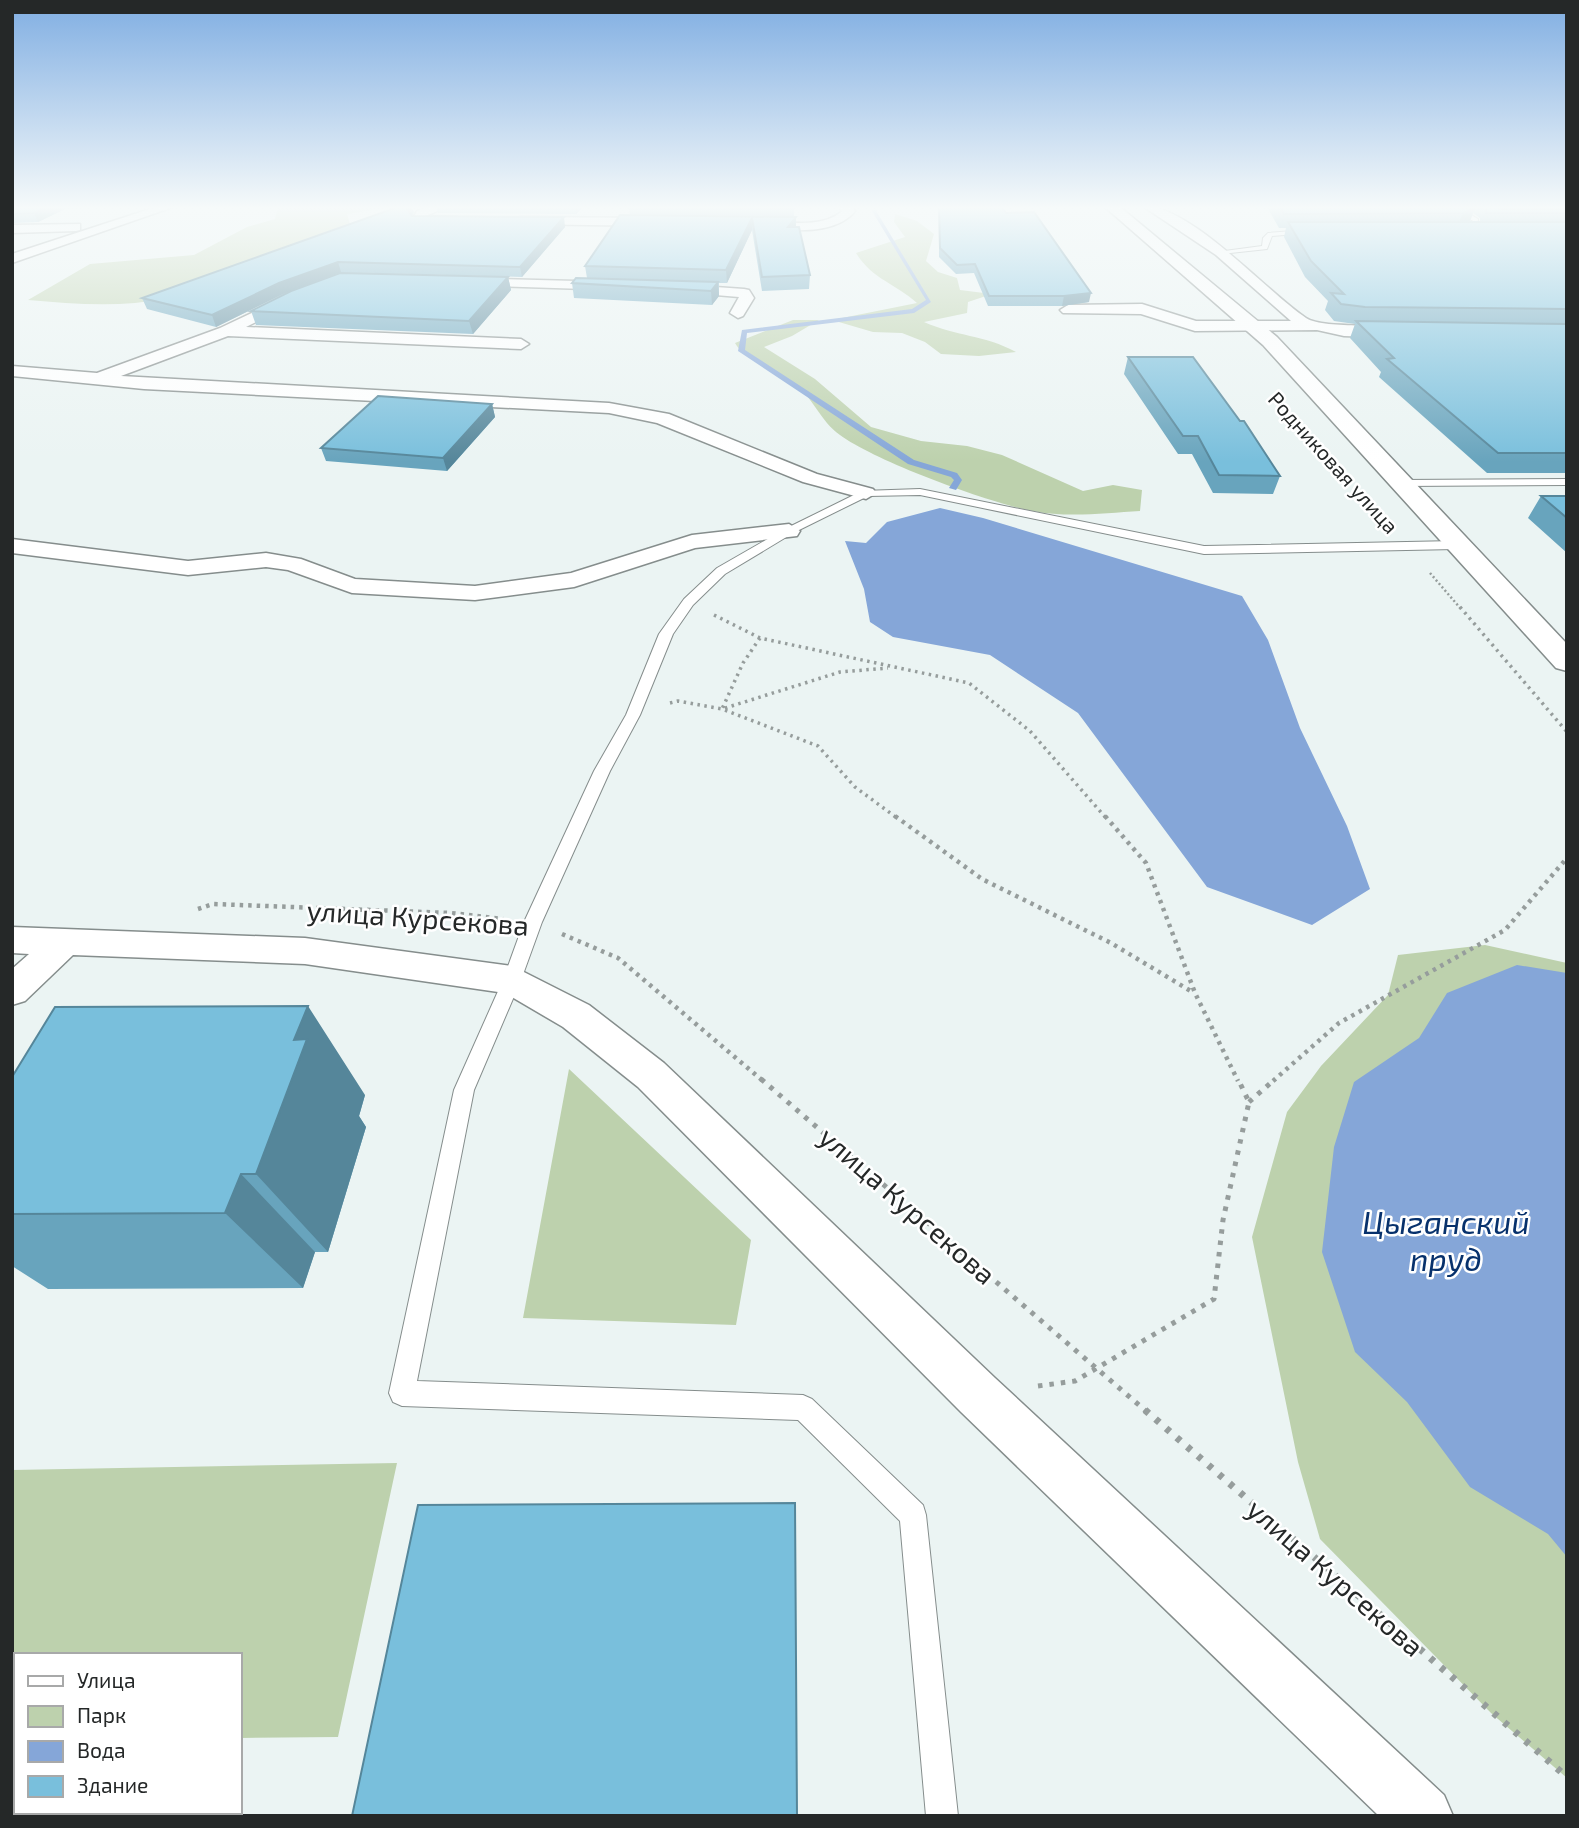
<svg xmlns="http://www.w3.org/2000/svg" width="1579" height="1828" viewBox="0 0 1579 1828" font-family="'Exo 2',sans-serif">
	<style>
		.green { fill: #bdd1ad }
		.water { fill: #85a6d8 }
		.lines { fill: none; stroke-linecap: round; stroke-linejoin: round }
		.stream { fill: #85a6d8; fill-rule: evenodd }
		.service-casing { stroke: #858d8c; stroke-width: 2 }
		.minor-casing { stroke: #858d8c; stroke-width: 3 }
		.secondary-casing { stroke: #858d8c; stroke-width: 3 }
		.path-far4 { stroke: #969d9c; stroke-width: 2.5; stroke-dasharray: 2 2.5; stroke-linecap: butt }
		.path-far3 { stroke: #969d9c; stroke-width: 3.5; stroke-dasharray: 2.5 4.5; stroke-linecap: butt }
		.path-far2 { stroke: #969d9c; stroke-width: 4.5; stroke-dasharray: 3.5 5; stroke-linecap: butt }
		.path-far1 { stroke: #969d9c; stroke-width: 5; stroke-dasharray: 4.5 7; stroke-linecap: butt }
		.path { stroke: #969d9c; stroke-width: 7; stroke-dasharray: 5 9; stroke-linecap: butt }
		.service { fill: #fff; fill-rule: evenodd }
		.minor { fill: #fff; fill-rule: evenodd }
		.secondary { fill: #fff; fill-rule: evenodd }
		.wall { fill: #68a4bd; fill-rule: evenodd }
		.shaded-wall { fill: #55869a }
		.building { fill: #79bfdc; stroke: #55869a; stroke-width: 2 }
		.labels { text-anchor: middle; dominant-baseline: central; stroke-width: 5; stroke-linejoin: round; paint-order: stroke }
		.far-street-label { font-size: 21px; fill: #252828; stroke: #fff }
		.near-street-label { font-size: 28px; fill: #252828; stroke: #fff }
		.near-water-label { font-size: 32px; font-style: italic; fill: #07316c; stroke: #fff }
	</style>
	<rect width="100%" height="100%" fill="#ebf4f3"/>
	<path class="green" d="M 278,207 L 391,207 L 347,214 L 352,231 C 283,258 210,296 135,303 C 99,306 63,303 28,300 L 90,264 L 194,255 L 247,227 L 275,219 Z
		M 895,214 L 917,221 L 934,234 L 926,261 L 938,272 L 957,278 L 960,290 L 992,294 L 968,302 L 967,313 L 924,322 C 955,336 985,335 1016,352 L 979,356 L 941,354 L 925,342 L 902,333 L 873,332 L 832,320 L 917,303 C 895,283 873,280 856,253 L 905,237 L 894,222 Z
		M 793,320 L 819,320 L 792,336 L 764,347 L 815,379 L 871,427 L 921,441 L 967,446 L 1002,455 L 1083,491 L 1113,485 L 1142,490 L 1140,511 C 1106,513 1067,518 1033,511 C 989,503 875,461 840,435 C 820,421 813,397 794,383 C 778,371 744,360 735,343 Z
		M 1485,945 L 1567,963 L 1567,1778 L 1491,1713 L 1320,1539 L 1298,1462 L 1252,1237 L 1287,1112 L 1321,1066 L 1388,995 L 1398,955 Z
		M 569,1069 L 751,1240 L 736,1325 L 523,1318 Z
		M 397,1463 L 338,1737 L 240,1738 L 240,1655 L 16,1655 L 16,1740 L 12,1740 L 12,1470 Z
		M 12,1748 L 16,1748 L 16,1812 L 218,1812 L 217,1816 L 12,1816 Z"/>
	<path class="water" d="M 940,508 L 983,518 L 1242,596 L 1268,640 L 1300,728 L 1347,826 L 1370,889 L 1312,925 L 1207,887 L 1078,713 L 990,655 L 893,637 L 870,622 L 864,589 L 845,541 L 866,543 L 887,522 Z
		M 1517,965 L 1567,973 L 1567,1557 L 1548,1534 L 1470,1487 L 1407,1402 L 1355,1352 L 1322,1252 L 1334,1147 L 1354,1082 L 1419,1038 L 1447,993 Z"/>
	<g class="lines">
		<path class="stream" d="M 875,209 L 931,302 L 914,313 L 747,333 L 745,350 L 914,460 L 957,473 L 962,480 L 956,490 L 949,488 L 954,480 L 951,477 L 908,464 L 738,351 L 742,330 L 912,309 L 926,300 L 872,211 Z"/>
		<g class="service-casing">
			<path id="service" d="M 1451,207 L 1458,207 L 1478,219 L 1477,226 L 1456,230 L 1456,228 L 1472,224 L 1473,221 Z
				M 1306,230 L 1308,233 L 1272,236 L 1267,249 L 1221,254 L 1217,252 L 1262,246 L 1263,238 L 1268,233 Z
				M 1567,479 L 1567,485 L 1400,486 L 1395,483 L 1400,480 Z
				M 920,489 L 1204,546 L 1456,541 L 1462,545 L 1456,549 L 1204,554 L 920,495 L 868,496 L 793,533 L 725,574 L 693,605 L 673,634 L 640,715 L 610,771 L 542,922 L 521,980 L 474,1090 L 417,1381 L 803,1395 L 812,1399 L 923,1505 L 926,1515 L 958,1816 L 926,1816 L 900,1521 L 798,1420 L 402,1406 L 393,1402 L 389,1393 L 454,1090 L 503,980 L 524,922 L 594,771 L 626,715 L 659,634 L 684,599 L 717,568 L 785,529 L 862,491 Z"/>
		</g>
		<g class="minor-casing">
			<path id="minor" d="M 156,207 L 173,207 L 12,263 L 12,254 Z
				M 430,207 L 446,207 L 426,216 L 457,217 L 463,221 L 457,225 L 414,223 L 412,220 L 417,211 Z
				M 840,207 L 852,207 L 855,211 C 833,238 783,229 752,228 L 746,224 L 752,220 C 778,221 822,230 842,211 Z
				M 1144,207 C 1188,203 1269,294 1306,318 C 1327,331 1394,320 1406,333 L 1398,338 L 1344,336 L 1317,330 L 1195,331 L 1141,314 L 1063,313 L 1060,310 L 1068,305 L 1142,304 L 1196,321 L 1291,321 L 1216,255 Z
				M 521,217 L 660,218 L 666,222 L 660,226 L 517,224 L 517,218 Z
				M 80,224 L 80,230 L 76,231 L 12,233 L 12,225 Z
				M 463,278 L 616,282 L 623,286 L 616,290 L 458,285 L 456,282 Z
				M 673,284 L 744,289 L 749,290 L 754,298 L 743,316 L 738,318 L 730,313 L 739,297 L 668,291 L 666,288 Z
				M 294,293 L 299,294 L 299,300 L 246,327 L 521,339 L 529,344 L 521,349 L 228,336 L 121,376 L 609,403 L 669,414 L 817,474 L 873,489 L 876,493 L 866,499 L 803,482 L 657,423 L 609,413 L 144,389 L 12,376 L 12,366 L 97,373 L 220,328 Z
				M 789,524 L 800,531 L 797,536 L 695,548 L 574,587 L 475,600 L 352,593 L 288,570 L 266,567 L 188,575 L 12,553 L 12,539 L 188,561 L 266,553 L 301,559 L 355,579 L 475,586 L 571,573 L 692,535 Z
				M 12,927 L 305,938 L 512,966 L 589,1005 L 664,1063 L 995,1378 L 1444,1795 L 1453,1816 L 1379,1816 L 961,1412 L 638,1087 L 563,1027 L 505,993 L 305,964 L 73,955 L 25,1001 L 12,1005 L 12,969 L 29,954 L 12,953 Z"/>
		</g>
		<g class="secondary-casing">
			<path id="secondary" d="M 1105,207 L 1120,207 L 1277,337 L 1567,644 L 1567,671 L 1556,668 L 1263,345 Z"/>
		</g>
		<path class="path-far4" d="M 1362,494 L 1384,518
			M 1430,573 L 1461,609"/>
		<path class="path-far3" d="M 1460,607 L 1567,732
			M 714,615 L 760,638 L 969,683 L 1030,731 L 1106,818
			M 760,638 L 743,663 L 722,709 L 818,746 L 855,787 L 897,818
			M 670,703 L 678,701 L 722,709 L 840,672 L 888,668"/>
		<path class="path-far2" d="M 895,816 L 982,879 L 1111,943 L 1194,993
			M 1105,816 L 1146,863 L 1195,993 L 1238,1081
			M 198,909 L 213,904 L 451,913 L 503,919
			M 562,934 L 618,958 L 763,1081
			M 1273,1081 L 1339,1023 L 1505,930 L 1567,858"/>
		<path class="path-far1" d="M 761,1079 L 1147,1412
			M 1249,1102 L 1275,1079
			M 1038,1386 L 1075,1381 L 1214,1299 L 1223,1220 L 1249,1102 L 1238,1079"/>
		<path class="path" d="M 1145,1410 L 1567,1777"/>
		<use href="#service" class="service"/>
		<use href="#minor" class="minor"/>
		<use href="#secondary" class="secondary"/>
	</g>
	<path class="wall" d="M 12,207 L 110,207 L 65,209 L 38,222 L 12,223 Z
		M 436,207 L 583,207 L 576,214 L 438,213 Z
		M 629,207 L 794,208 L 794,216 L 630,215 Z
		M 939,207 L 1006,213 L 1089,302 L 1062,306 L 988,306 L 974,273 L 956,274 L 939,257 Z
		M 1267,207 L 1567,207 L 1567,473 L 1487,473 L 1379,377 L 1381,372 L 1350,338 L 1355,324 L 1334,321 L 1325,310 L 1328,301 L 1305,277 L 1284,237 L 1286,228 L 1279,228 ZM 1473,213 L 1480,218 L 1480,222 L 1470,222 Z
		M 414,212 L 412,216 L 565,227 L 522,277 L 341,272 L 508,277 L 511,290 L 473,334 L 256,325 L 251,311 L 327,277 L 283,294 L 216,327 L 147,309 L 142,298 Z
		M 620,215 L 796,217 L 796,227 L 810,275 L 809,289 L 762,291 L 752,230 L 727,283 L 719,283 L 719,296 L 712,305 L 574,298 L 572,283 L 587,278 L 585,266 Z
		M 1128,357 L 1280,476 L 1273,494 L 1213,493 L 1192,454 L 1178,454 L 1124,374 Z
		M 492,404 L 495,417 L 447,471 L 326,461 L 321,448 Z
		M 1541,496 L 1567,496 L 1567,553 L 1528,518 Z
		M 12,1077 L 365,1095 L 359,1116 L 366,1127 L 328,1252 L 315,1252 L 303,1288 L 48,1289 L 12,1266 Z"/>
	<path class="shaded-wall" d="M 48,207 L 64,207 L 65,209 L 38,222 L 34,213 Z
		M 409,207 L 412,207 L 414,212 L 410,219 L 407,209 Z
		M 575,207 L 583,207 L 576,214 Z
		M 1476,207 L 1469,222 L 1457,227 L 1463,213 Z
		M 564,217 L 565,227 L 522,277 L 520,267 Z
		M 796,217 L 796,229 L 788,227 Z
		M 752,218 L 752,230 L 727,283 L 726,270 Z
		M 338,262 L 341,272 L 283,294 L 216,327 L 212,315 L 279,283 Z
		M 508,277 L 511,290 L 473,334 L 469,321 Z
		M 718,282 L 719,296 L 712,305 L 711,291 Z
		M 1091,293 L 1089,302 L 1062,306 L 1064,296 Z
		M 492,404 L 495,417 L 447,471 L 443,458 Z
		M 308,1006 L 365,1095 L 359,1116 L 366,1127 L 328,1252 L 256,1174 L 294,1040 Z
		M 241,1174 L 315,1252 L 303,1288 L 225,1213 Z"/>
	<path class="building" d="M 12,207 L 48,207 L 34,213 L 12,214 Z
		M 398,207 L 409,207 L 407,209 L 412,216 L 564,217 L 520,267 L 338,262 L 279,283 L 212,315 L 142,298 Z
		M 629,207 L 772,207 L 794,208 Z
		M 939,207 L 1002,207 L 1006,213 L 1034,212 L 1091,293 L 1064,296 L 989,296 L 975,264 L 957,265 L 940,248 Z
		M 1280,207 L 1476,207 L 1463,213 L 1284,214 Z
		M 1486,207 L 1496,207 L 1499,209 L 1567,209 L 1567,213 L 1486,213 Z
		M 620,215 L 796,217 L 788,227 L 799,227 L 810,275 L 762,277 L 752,218 L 726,270 L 585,266 Z
		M 1288,222 L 1567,222 L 1567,309 L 1365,307 L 1341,304 L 1331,293 L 1344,294 L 1311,261 Z
		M 340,273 L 508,277 L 469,321 L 251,311 L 291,291 Z
		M 576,278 L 718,282 L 711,291 L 572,283 Z
		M 1356,321 L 1567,324 L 1567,453 L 1498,453 L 1387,359 L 1394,358 Z
		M 1128,357 L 1193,357 L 1240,421 L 1244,421 L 1280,476 L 1219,475 L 1198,436 L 1183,436 Z
		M 378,396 L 492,404 L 443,458 L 321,448 Z
		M 1541,496 L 1567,496 L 1567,518 Z
		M 308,1006 L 294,1040 L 307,1039 L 256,1174 L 241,1174 L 225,1213 L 12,1214 L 12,1077 L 55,1007 Z
		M 795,1503 L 797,1816 L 352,1816 L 418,1505 Z"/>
	<linearGradient id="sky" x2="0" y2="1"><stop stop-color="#80aee2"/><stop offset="0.45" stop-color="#f6fafa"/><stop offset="1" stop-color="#f6fafa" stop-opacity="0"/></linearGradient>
	<rect width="1579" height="462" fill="url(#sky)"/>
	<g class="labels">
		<g class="far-street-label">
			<text transform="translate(1334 462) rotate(48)">Родниковая улица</text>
		</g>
		<g class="near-street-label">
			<text transform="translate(418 917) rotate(4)">улица Курсекова</text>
			<text transform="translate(908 1205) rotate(41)">улица Курсекова</text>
			<text transform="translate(1336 1577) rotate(41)">улица Курсекова</text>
		</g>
		<g class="near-water-label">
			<text x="1446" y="1221">Цыганский<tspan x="1446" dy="37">пруд</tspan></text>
		</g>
	</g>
	<rect width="1579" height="1828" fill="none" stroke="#252828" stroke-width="28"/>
	<rect x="14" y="1653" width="228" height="161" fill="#ffffff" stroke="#a8a9a9" stroke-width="2"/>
	<rect x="28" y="1676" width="35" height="10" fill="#ffffff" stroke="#a8a9a9" stroke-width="2"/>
	<text x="77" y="1688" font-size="21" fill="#252828">Улица</text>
	<rect x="28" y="1706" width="35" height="21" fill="#bdd1ad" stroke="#a8a9a9" stroke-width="2"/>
	<text x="77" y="1723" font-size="21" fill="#252828">Парк</text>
	<rect x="28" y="1741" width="35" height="21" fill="#85a6d8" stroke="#a8a9a9" stroke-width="2"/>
	<text x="77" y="1758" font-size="21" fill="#252828">Вода</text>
	<rect x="28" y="1776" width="35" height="21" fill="#79bfdc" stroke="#a8a9a9" stroke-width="2"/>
	<text x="77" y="1793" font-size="21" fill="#252828">Здание</text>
</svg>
